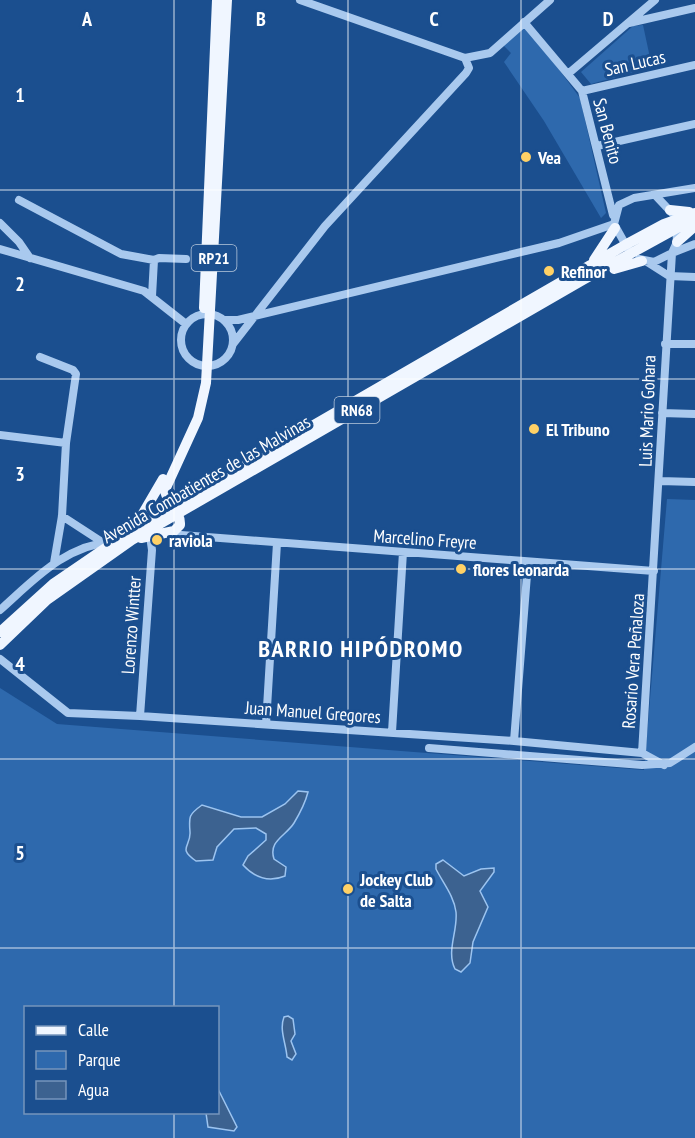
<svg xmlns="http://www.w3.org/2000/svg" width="695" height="1138" viewBox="0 0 695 1138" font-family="'PT Sans Narrow',sans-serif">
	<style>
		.green { fill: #2e69ad; fill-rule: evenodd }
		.water { fill: #3c6290; stroke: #9cc4f0; stroke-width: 1.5 }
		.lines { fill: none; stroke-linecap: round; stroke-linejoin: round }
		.minor { stroke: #a9c9ee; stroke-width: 8 }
		.major { stroke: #f0f6ff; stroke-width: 10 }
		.grid { fill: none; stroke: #fff; stroke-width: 1.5; stroke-opacity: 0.55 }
		.poi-dot { fill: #ffd166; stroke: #1b4f8f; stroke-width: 2 }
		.labels { text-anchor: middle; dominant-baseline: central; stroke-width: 6; stroke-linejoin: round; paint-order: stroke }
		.shield { fill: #1b4f8f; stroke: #bbcadd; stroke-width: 1.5 }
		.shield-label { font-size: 16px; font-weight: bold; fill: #fff }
		.street-label { font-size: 18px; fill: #fff; stroke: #1b4f8f }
		.poi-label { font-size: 18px; font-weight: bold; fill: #fff; stroke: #1b4f8f; text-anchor: start }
		.district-label { font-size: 24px; font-weight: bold; letter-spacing: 1.5px; fill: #fff; stroke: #1b4f8f }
		.grid-label { font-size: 20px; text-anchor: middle; font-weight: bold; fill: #fff; stroke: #1b4f8f; stroke-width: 6; stroke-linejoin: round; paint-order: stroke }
	</style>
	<rect width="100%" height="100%" fill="#1b4f8f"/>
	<path class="green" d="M 524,22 L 580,98 L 606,213 L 601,218 L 544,121 L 504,62 L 511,53 L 502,44 Z
		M 643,25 L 652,67 L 591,84 L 581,72 L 633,26 Z
		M 667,499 L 695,500 L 695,1138 L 0,1138 L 0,688 L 57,724 L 644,770 ZM 26,1008 L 218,1008 L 218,1112 L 26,1112 Z"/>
	<path class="water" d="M 298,791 L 308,792 C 305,804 300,813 294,823 C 286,836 268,841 274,859 L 286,867 L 285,876 C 268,883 255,878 243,865 L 248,856 L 266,840 L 266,834 L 256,828 L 234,829 L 217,847 L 213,860 L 196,861 C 177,848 191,847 190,832 C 189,817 188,815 202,805 L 241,817 L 262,817 L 285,804 Z
		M 443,860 L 464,876 L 481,869 L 494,868 L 494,872 L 480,891 L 488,907 L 473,942 L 470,963 L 461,972 L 455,969 C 446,951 458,931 456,912 C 454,896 443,883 436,869 L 436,864 Z
		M 288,1016 L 293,1019 L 295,1034 L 291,1041 L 296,1054 L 292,1060 L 287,1057 C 286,1043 279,1030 284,1017 Z
		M 218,1089 L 237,1127 L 234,1131 L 208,1127 L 206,1113 L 218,1112 Z"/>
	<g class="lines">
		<path class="minor" d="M 300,0 L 465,58
			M 524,22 L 582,91 L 613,215
			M 629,23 L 695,8
			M 569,73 L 655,0
			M 582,91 L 695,65
			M 597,146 L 695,124
			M 656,196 L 672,213
			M 19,200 L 121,254 L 154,260 L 159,258 L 186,259
			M 0,223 L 19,242 L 30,258
			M 0,249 L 144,291 L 186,324
			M 628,249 L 614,224 L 619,205 L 634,198 L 695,188
			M 672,253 L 695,244
			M 639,259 L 654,262 L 672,253 L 677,242 L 676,224
			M 647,262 L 669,276 L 695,277
			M 152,296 L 154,260
			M181 340a26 26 0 1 1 52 0a26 26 0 1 1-52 0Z
			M 224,320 L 238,320 L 559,243 L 614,224
			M 233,344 L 325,226 L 466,73 L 469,68 L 465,58 L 490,53 L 550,0
			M 665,344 L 695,344
			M 40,357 L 73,370 L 76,374 L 66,443 L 62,516 L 54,563
			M 662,413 L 695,414
			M 0,435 L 66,443
			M 660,481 L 695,482
			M 62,516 L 102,542
			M 168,534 L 654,571
			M 0,610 C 35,579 64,546 114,541
			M 0,659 L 68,713 L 140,716 L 514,741 L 642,753 L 664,765
			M 140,716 L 152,550 L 150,536
			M 266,724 L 277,543
			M 392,732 L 403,552
			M 514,741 L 528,562
			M 429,748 L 642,765 L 670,763 L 695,747
			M 642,753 L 672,253"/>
		<path class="major" d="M 670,210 L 689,212
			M 677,242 L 694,227
			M 594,260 L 615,228
			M 614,269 L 642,261
			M 204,308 L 217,0
			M 135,527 L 163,479
			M 141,538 L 174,531 L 180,525 C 181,510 166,504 165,490 L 198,418 L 206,383 L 227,0
			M 0,632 L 53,584 L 132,530 L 625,245 L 664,224 L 695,213
			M 0,645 L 47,600 L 132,540 L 583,280 L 677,228 L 695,223"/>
	</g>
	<path class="grid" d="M 174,0 L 174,1008M 348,0 L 348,1138M 521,0 L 521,1138M 0,190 L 695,190M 0,379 L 695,379M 0,569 L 695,569M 0,759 L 695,759M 0,948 L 695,948M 174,1112 L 174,1138"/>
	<g class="poi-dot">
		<circle cx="526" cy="157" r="6"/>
		<circle cx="549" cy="271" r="6"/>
		<circle cx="534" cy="429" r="6"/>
		<circle cx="157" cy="540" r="6"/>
		<circle cx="461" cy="569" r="6"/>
		<circle cx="348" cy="889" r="6"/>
	</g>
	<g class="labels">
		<g class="shield">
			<rect x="191.5" y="245" width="45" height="26" rx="4.5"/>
			<rect x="334.5" y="397" width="45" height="26" rx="4.5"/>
		</g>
		<g class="shield-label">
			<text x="214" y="258">RP21</text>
			<text x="357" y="410">RN68</text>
		</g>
		<g class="street-label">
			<text transform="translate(635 63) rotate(-13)">San Lucas</text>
			<text transform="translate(608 131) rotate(75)">San Benito</text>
			<text transform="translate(647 411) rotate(-88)">Luis Mario Gohara</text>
			<text transform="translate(206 479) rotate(-30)">Avenida Combatientes de las Malvinas</text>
			<text transform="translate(425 539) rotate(4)">Marcelino Freyre</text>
			<text transform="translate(131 625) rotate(-86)">Lorenzo Wintter</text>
			<text transform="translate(633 661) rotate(-86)">Rosario Vera Peñaloza</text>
			<text transform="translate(313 712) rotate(4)">Juan Manuel Gregores</text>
		</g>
		<g class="poi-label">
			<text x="538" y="157">Vea</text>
			<text x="561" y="271">Refinor</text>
			<text x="546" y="429">El Tribuno</text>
			<text x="169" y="540">raviola</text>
			<text x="473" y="569">flores leonarda</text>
			<text x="360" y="879">Jockey Club<tspan x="360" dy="21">de Salta</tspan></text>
		</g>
		<g class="district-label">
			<text x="361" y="648">BARRIO HIPÓDROMO</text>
		</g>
	</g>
	<g class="grid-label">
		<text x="87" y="26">A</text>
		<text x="261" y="26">B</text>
		<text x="434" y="26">C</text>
		<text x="608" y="26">D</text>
		<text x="20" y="102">1</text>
		<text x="20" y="291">2</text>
		<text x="20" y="481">3</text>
		<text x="20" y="671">4</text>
		<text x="20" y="860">5</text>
	</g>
	<rect x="24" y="1006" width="195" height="108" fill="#1b4f8f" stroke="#7695bc" stroke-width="1.5"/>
	<rect x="36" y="1026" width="30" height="9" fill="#f0f6ff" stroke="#7695bc" stroke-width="1.5"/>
	<text x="78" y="1036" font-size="18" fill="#ffffff">Calle</text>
	<rect x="36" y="1051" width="30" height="18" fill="#2e69ad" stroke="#7695bc" stroke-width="1.5"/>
	<text x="78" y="1066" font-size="18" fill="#ffffff">Parque</text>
	<rect x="36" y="1081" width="30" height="18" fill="#3c6290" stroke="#7695bc" stroke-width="1.5"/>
	<text x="78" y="1096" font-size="18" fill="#ffffff">Agua</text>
</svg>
